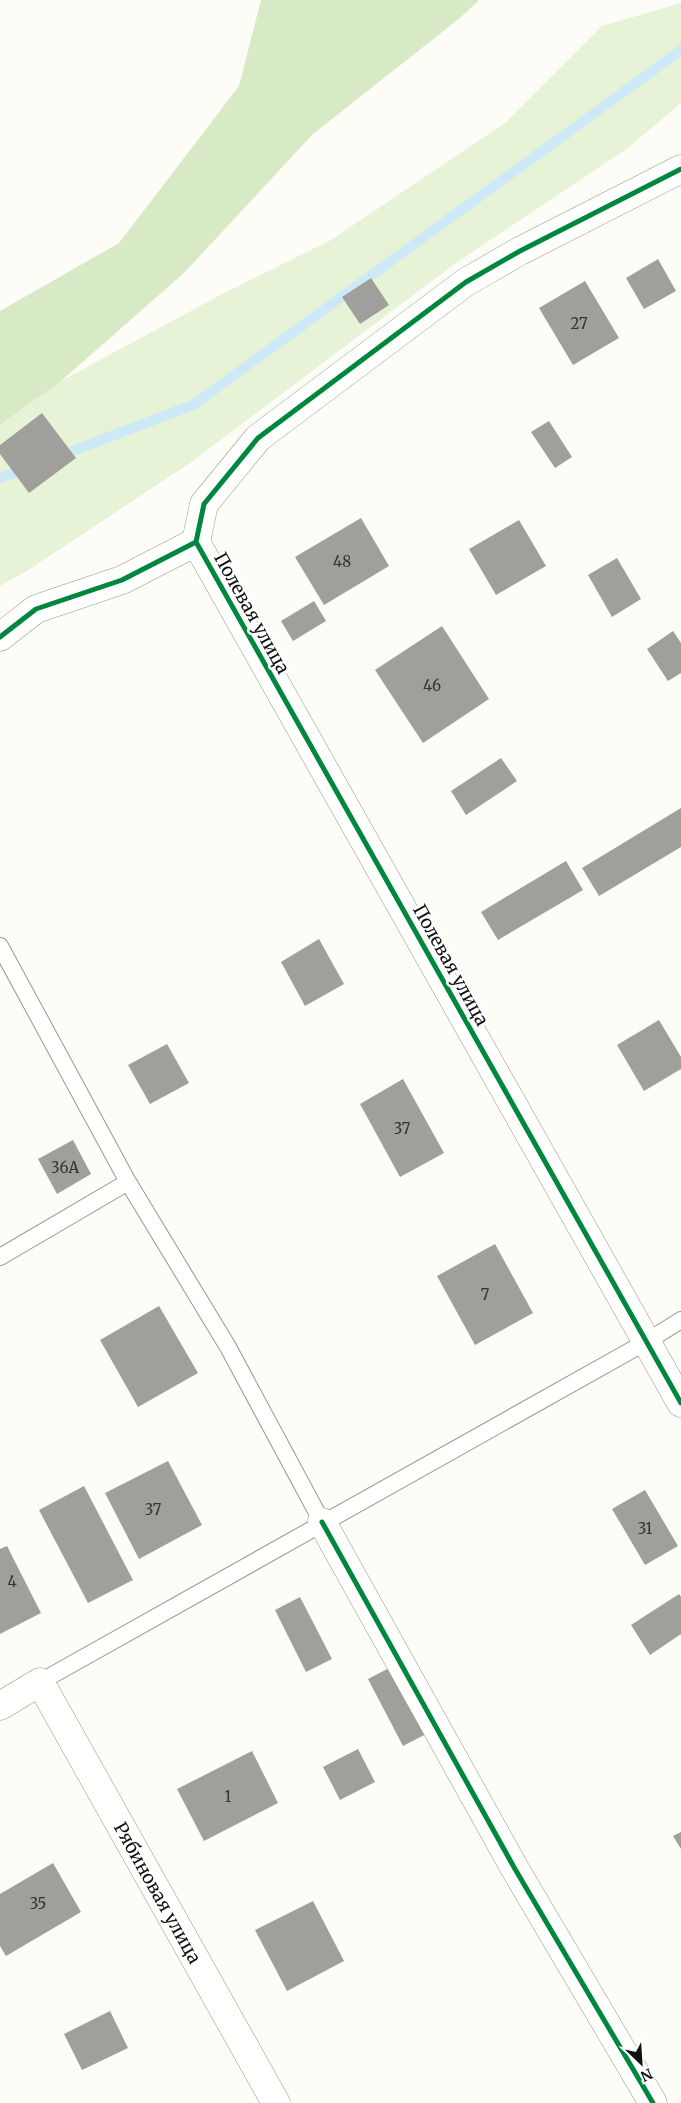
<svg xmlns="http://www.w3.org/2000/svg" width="681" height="2103" viewBox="0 0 681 2103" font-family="Merriweather,serif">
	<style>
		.green { fill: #e7f3d7 }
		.forest { fill: #d8eac5 }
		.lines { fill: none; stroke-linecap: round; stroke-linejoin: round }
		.stream { stroke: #cde8f7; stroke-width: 10 }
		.building { fill: #a19f9c }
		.service-casing { stroke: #979795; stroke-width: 18 }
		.minor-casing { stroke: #979795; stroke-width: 29 }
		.service { stroke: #fffffe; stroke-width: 16 }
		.minor { stroke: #fffffe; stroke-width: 28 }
		.cycleway-casing { stroke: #fff; stroke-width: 8 }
		.cycleway { stroke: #00873e; stroke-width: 5 }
		.labels { text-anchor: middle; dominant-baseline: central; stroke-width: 5; stroke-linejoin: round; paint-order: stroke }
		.number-label { font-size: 15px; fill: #353434 }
		.street-label { font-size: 18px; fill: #111; stroke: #fff }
	</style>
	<rect width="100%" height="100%" fill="#fdfcf7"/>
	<path class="green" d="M 681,3 L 681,103 L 628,148 L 453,265 L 190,463 L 30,569 L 0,586 L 0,392 L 61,381 L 228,291 L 331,240 L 505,123 L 602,26 Z"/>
	<path class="forest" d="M 261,0 L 479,0 L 460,18 L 313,134 L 184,273 L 61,381 L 0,425 L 0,311 L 119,243 L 239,86 Z"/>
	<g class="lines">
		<path class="stream" d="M 59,456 L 193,405 L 681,50
			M 0,478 L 27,468"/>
	</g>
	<path class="building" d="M 658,259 L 676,291 L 644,309 L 626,278 Z
		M 371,278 L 389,305 L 360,324 L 342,297 Z
		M 585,281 L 619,338 L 573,365 L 539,308 Z
		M 42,413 L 76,458 L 29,493 L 0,454 L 0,445 Z
		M 549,421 L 572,457 L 555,468 L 531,432 Z
		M 361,518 L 389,566 L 324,605 L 295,557 Z
		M 519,520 L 546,566 L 496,595 L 469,549 Z
		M 617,558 L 641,599 L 612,617 L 588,575 Z
		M 314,601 L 326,621 L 293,641 L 281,621 Z
		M 442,626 L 489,699 L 423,743 L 375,670 Z
		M 673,631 L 681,643 L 681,673 L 668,681 L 647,649 Z
		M 501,758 L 517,781 L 466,815 L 451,791 Z
		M 681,808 L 681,847 L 599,896 L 582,868 Z
		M 566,861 L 583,890 L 498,940 L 481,912 Z
		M 319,939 L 344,984 L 305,1006 L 281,962 Z
		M 659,1020 L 681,1057 L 681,1069 L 644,1091 L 617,1045 Z
		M 167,1044 L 189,1083 L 150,1104 L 128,1065 Z
		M 403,1079 L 444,1153 L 400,1177 L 360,1104 Z
		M 73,1140 L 91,1174 L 57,1194 L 38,1159 Z
		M 495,1244 L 533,1313 L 475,1345 L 437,1276 Z
		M 159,1306 L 198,1373 L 138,1407 L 100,1340 Z
		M 168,1461 L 202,1525 L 139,1559 L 105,1493 Z
		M 84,1486 L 133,1580 L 88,1603 L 39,1510 Z
		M 645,1490 L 678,1546 L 645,1565 L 612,1509 Z
		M 7,1546 L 41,1613 L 0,1634 L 0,1549 Z
		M 679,1594 L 681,1597 L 681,1634 L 650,1655 L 631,1625 Z
		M 300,1597 L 332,1659 L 306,1672 L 275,1610 Z
		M 395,1665 L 430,1732 L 403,1746 L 368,1679 Z
		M 358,1749 L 375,1782 L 340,1800 L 323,1767 Z
		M 252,1751 L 278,1803 L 204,1841 L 177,1789 Z
		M 681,1832 L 681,1849 L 673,1836 Z
		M 53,1863 L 81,1912 L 6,1956 L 0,1946 L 0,1894 Z
		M 313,1901 L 344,1961 L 287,1991 L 255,1930 Z
		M 110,2011 L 128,2048 L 82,2070 L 64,2034 Z"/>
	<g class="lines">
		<g class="service-casing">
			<path id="service" d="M 0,946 L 128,1182 L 228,1347 L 322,1522
				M 0,1257 L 128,1182
				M 40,1682 L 646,1342 L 681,1320"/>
		</g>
		<g class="minor-casing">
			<g id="minor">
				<path d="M 196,542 L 681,1403"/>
				<path d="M 0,637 L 36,609 L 122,580 L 196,542 L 204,504 L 258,438 L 466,282 L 520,251 L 681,169"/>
				<path d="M 322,1522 L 515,1869 L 653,2103"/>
				<path id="s1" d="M 0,1706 L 40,1682 L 276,2103"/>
			</g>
		</g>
		<use href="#service" class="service"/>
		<use href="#minor" class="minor"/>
		<g class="cycleway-casing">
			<path id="cycleway" d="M 196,542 L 681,1403
				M 0,637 L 36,609 L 122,580 L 196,542 L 204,504 L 258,438 L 466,282 L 520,251 L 681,169
				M 322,1522 L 515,1869 L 653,2103"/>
		</g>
		<use href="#cycleway" class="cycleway"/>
	</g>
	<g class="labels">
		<g class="number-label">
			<text x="579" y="323">27</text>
			<text x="342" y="561">48</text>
			<text x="432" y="685">46</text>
			<text x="402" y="1128">37</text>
			<text x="65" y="1167">36А</text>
			<text x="485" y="1294">7</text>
			<text x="153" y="1509">37</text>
			<text x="645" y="1528">31</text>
			<text x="12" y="1581">4</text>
			<text x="228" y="1796">1</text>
			<text x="38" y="1903">35</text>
		</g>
		<g class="street-label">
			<text transform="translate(252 613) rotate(61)">Полевая улица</text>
			<text transform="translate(451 965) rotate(61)">Полевая улица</text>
			<text stroke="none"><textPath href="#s1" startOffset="288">Рябиновая улица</textPath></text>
		</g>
	</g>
	<g transform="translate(641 2063) rotate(155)" stroke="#ffffff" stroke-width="4" paint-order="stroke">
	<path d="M0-4L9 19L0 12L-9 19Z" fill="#111111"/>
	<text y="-8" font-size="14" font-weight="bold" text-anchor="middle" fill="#111111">N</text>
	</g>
</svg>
